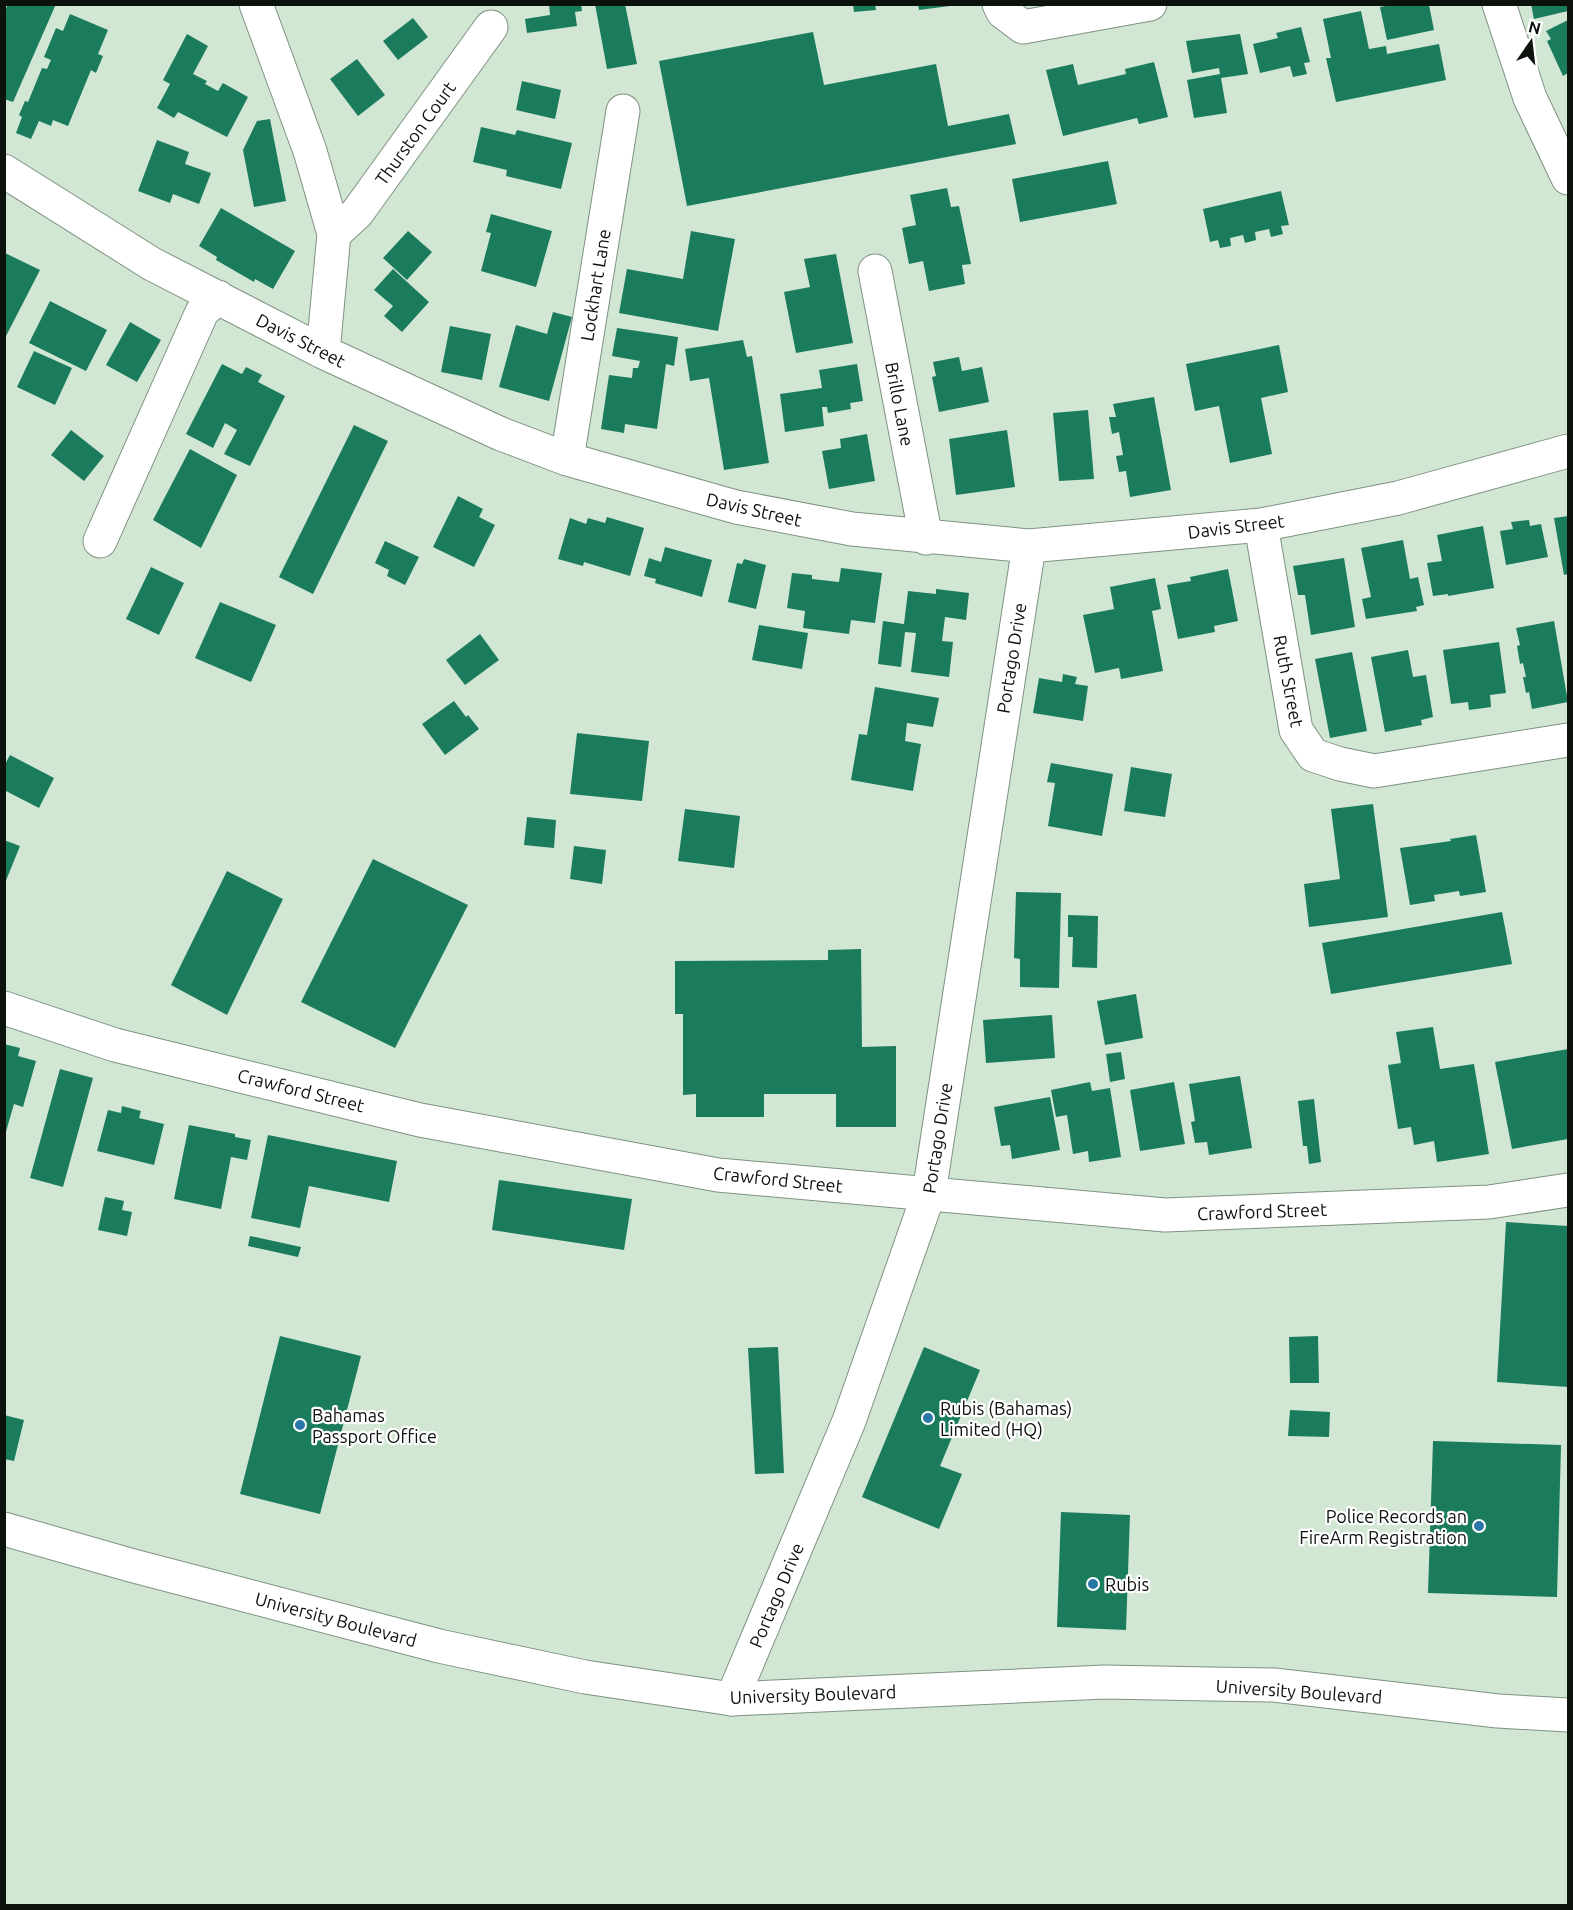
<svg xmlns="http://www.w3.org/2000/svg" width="1573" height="1910" viewBox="0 0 1573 1910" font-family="Ubuntu,sans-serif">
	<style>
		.building { fill: #1b7c5d }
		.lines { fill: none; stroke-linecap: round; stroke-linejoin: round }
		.minor-casing { stroke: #7f9281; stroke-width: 35 }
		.primary-casing { stroke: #7f9281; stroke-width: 35 }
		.minor { stroke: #fff; stroke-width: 33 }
		.primary { stroke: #fff; stroke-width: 33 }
		.poi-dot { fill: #2876a8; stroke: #fff; stroke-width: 2 }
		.labels { text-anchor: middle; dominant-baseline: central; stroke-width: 4.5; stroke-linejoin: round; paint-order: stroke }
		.street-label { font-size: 18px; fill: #0c120c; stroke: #fff }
		.poi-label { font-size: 18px; fill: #0c120c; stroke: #fff; text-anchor: start }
	</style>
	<rect width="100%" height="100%" fill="#d1e6d3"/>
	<path class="building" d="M 8,4 L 56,4 L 13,102 L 4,99 L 4,13 Z
		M 549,4 L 581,4 L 582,11 L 575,12 L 577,26 L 527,33 L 525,19 L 550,15 Z
		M 595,4 L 625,4 L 637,64 L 607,69 Z
		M 853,4 L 875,4 L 876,10 L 854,12 Z
		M 918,4 L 950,4 L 950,6 L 919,10 Z
		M 1531,4 L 1568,4 L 1568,11 L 1534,19 Z
		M 1391,5 L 1429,5 L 1434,30 L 1387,40 L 1380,7 Z
		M 1361,11 L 1369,49 L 1386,46 L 1387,54 L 1439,44 L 1446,80 L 1336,102 L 1326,58 L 1331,58 L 1323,19 Z
		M 70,14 L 108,30 L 98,54 L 103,56 L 96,73 L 91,70 L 68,126 L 53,120 L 51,126 L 39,121 L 31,139 L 16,133 L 22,117 L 19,115 L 25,101 L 28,102 L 42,68 L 47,69 L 51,60 L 44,57 L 56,28 L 63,31 Z
		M 413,18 L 428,37 L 398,60 L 383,41 Z
		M 1568,20 L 1568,73 L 1563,76 L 1547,41 L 1551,39 L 1546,31 Z
		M 1301,27 L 1310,62 L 1304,63 L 1307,74 L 1293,77 L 1290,66 L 1260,73 L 1253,44 L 1278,38 L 1276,33 Z
		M 813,32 L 824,85 L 936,64 L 948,126 L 1009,114 L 1016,144 L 687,206 L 659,61 Z
		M 187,34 L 208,46 L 193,74 L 207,81 L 205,84 L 218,91 L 223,83 L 248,97 L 227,137 L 178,112 L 174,118 L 157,108 L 170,84 L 163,80 Z
		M 1240,34 L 1248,74 L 1221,78 L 1227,113 L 1194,118 L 1187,80 L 1220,74 L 1219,68 L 1192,73 L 1186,41 Z
		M 357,59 L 385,95 L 358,116 L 330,79 Z
		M 1154,62 L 1168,117 L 1139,124 L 1137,118 L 1063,136 L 1046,70 L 1073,64 L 1078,85 L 1126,74 L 1125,69 Z
		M 522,81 L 561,90 L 555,119 L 516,110 Z
		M 270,119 L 286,201 L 254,207 L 243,150 L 257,121 Z
		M 481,127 L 515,135 L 517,130 L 572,143 L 561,189 L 506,176 L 507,170 L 473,162 Z
		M 157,140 L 189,152 L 185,164 L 211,173 L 199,204 L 173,194 L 170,203 L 138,191 Z
		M 1108,161 L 1117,204 L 1020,222 L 1012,179 Z
		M 947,188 L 951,207 L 959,206 L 971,264 L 962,265 L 965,284 L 929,291 L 923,261 L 909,264 L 902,228 L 916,225 L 910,195 Z
		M 1281,191 L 1289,225 L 1281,226 L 1283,234 L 1271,237 L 1269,229 L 1255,232 L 1256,240 L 1245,243 L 1243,235 L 1230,238 L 1231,246 L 1220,248 L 1218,240 L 1210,242 L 1203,209 Z
		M 221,208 L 295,251 L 273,289 L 255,279 L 254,282 L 216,260 L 217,257 L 199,246 Z
		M 491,214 L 552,231 L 536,287 L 481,271 L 491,233 L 486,232 Z
		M 408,231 L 432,252 L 407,280 L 383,258 Z
		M 691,231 L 735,239 L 718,331 L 619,313 L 627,269 L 683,279 Z
		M 5,253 L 40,270 L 5,338 Z
		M 836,254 L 853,343 L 796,353 L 784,292 L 810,287 L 804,259 Z
		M 393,269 L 429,302 L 402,332 L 384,316 L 393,306 L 374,290 Z
		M 50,301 L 107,330 L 86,371 L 29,343 Z
		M 553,312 L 572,317 L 549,401 L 499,387 L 516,325 L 547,334 Z
		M 130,322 L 161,340 L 137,382 L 106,365 Z
		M 450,326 L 491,334 L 482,380 L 441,372 Z
		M 617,328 L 678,337 L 674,366 L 666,364 L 657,429 L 625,424 L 624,433 L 601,429 L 609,375 L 632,378 L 633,368 L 638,368 L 640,361 L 612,356 Z
		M 743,340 L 747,357 L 752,356 L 769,463 L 724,470 L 709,378 L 690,381 L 685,349 Z
		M 1279,345 L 1288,392 L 1261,398 L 1272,454 L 1230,463 L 1219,406 L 1195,411 L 1186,364 Z
		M 34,351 L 72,368 L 55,405 L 17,387 Z
		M 959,357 L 962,371 L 982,367 L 989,402 L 939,412 L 932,377 L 936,376 L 933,362 Z
		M 222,364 L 242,374 L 246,367 L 262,375 L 258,382 L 285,396 L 250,466 L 224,454 L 237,430 L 225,423 L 213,448 L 186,434 Z
		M 857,364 L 863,401 L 850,403 L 851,409 L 828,413 L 827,407 L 822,407 L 824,426 L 785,432 L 780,394 L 822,388 L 819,370 Z
		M 1154,397 L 1171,490 L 1130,497 L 1126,471 L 1119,472 L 1116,456 L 1123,455 L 1119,432 L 1112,434 L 1109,417 L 1116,417 L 1113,404 Z
		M 1088,410 L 1094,479 L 1059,481 L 1053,413 Z
		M 354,425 L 388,441 L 313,594 L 279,577 Z
		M 71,430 L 104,456 L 84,481 L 51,455 Z
		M 1007,430 L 1015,487 L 956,495 L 949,439 Z
		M 867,434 L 875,481 L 829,489 L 822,451 L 841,448 L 840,439 Z
		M 190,449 L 237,475 L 201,548 L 153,520 Z
		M 458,496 L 483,509 L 479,517 L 495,525 L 474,567 L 433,547 Z
		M 1568,516 L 1568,574 L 1564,575 L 1554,518 Z
		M 607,517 L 644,528 L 630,576 L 584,562 L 583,566 L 558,559 L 570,518 L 586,524 L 588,518 L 605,523 Z
		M 1529,520 L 1530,526 L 1541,524 L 1548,557 L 1506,565 L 1500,531 L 1513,529 L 1511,522 Z
		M 1483,526 L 1494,588 L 1448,596 L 1448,594 L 1433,596 L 1427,563 L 1442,561 L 1437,535 Z
		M 1403,540 L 1410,579 L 1418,577 L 1424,605 L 1416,607 L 1417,611 L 1366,619 L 1362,599 L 1371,597 L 1361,548 Z
		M 385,541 L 419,557 L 405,585 L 387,576 L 389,570 L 375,563 Z
		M 665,547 L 712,560 L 702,597 L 655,583 L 656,579 L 644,576 L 649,558 L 661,562 Z
		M 1344,558 L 1355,627 L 1311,635 L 1305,595 L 1298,595 L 1293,566 Z
		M 744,559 L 766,565 L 756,609 L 728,602 L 737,563 L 742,564 Z
		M 151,567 L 184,583 L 159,635 L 126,619 Z
		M 841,568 L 882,573 L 875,623 L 851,620 L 849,634 L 803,628 L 805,611 L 787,608 L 792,573 L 812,575 L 812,579 L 839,582 Z
		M 1228,569 L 1238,621 L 1214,626 L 1215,632 L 1178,639 L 1167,585 L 1191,581 L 1190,577 Z
		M 1155,578 L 1161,609 L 1152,611 L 1163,671 L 1121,679 L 1119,668 L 1095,673 L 1083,615 L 1114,609 L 1110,587 Z
		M 936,589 L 969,593 L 966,620 L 945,617 L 942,641 L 953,642 L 949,677 L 911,672 L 916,633 L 905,632 L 901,667 L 878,664 L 883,621 L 904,624 L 908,591 L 936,594 Z
		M 220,602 L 276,625 L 251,682 L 195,658 Z
		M 1554,621 L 1568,702 L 1532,709 L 1529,692 L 1526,693 L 1523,677 L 1526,677 L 1523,663 L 1520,664 L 1517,646 L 1520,645 L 1516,628 Z
		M 759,625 L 808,633 L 802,669 L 752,660 Z
		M 480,634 L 499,660 L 465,685 L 446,660 Z
		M 1499,642 L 1506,693 L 1490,695 L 1491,707 L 1469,710 L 1468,702 L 1451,704 L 1443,650 Z
		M 1408,650 L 1413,677 L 1426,675 L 1433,717 L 1421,720 L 1422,725 L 1385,732 L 1371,657 Z
		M 1352,652 L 1367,731 L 1330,738 L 1315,659 Z
		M 1063,674 L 1077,677 L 1075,684 L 1088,686 L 1083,721 L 1033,713 L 1039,678 L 1062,682 Z
		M 875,687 L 939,698 L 933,727 L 907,723 L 905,741 L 921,744 L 913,791 L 851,780 L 859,734 L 867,735 Z
		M 454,701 L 466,717 L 468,715 L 479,729 L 445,755 L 422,724 Z
		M 577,733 L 649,741 L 642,801 L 570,794 Z
		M 10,755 L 54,778 L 39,808 L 4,790 L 4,766 Z
		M 1051,763 L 1113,774 L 1102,836 L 1048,826 L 1055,783 L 1047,782 Z
		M 1131,767 L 1172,774 L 1165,817 L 1124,811 Z
		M 1373,804 L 1388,917 L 1309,927 L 1304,884 L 1340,879 L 1331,809 Z
		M 685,809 L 740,816 L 734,868 L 678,861 Z
		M 527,817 L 556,820 L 554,848 L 524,845 Z
		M 1476,835 L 1486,892 L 1460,896 L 1459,891 L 1434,895 L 1435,901 L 1410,905 L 1400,848 L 1451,841 L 1450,839 Z
		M 4,840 L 20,846 L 5,883 L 4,883 Z
		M 574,846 L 606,850 L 602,884 L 570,879 Z
		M 373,859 L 468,905 L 395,1048 L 301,1002 Z
		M 227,871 L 283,899 L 227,1015 L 171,985 Z
		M 1016,892 L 1061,893 L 1059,988 L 1020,987 L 1020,959 L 1014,958 Z
		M 1502,912 L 1512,964 L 1331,994 L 1322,943 Z
		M 1068,915 L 1098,916 L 1097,968 L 1072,967 L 1073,937 L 1068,937 Z
		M 861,949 L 862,1047 L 896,1046 L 896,1127 L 836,1127 L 836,1094 L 764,1094 L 764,1117 L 696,1117 L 696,1094 L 683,1095 L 683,1014 L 675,1014 L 675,961 L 828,960 L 828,950 Z
		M 1136,994 L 1143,1038 L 1105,1045 L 1097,1001 Z
		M 1052,1015 L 1055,1058 L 986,1063 L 983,1020 Z
		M 1433,1027 L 1440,1069 L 1474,1064 L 1489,1154 L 1437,1162 L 1434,1141 L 1414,1145 L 1411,1127 L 1398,1129 L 1388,1065 L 1401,1063 L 1396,1032 Z
		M 4,1044 L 20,1048 L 18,1056 L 36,1061 L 23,1107 L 14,1104 L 5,1135 Z
		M 1568,1049 L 1568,1139 L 1512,1149 L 1495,1062 Z
		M 1121,1052 L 1125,1079 L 1110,1082 L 1106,1054 Z
		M 60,1069 L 93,1078 L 63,1187 L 30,1178 Z
		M 1240,1076 L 1252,1148 L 1209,1155 L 1207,1142 L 1195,1143 L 1191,1122 L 1195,1121 L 1189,1084 Z
		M 1090,1082 L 1092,1091 L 1110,1088 L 1121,1157 L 1089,1162 L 1088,1151 L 1073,1154 L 1067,1115 L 1056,1117 L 1051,1090 Z
		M 1174,1082 L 1185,1144 L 1140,1151 L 1130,1090 Z
		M 1050,1097 L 1060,1150 L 1012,1159 L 1010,1145 L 1001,1146 L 994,1107 Z
		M 1314,1099 L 1321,1162 L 1309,1164 L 1307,1146 L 1303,1146 L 1298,1101 Z
		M 122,1106 L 141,1111 L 139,1118 L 164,1124 L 154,1165 L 97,1151 L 108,1110 L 121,1113 Z
		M 189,1125 L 235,1134 L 235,1137 L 251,1140 L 247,1160 L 231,1157 L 221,1209 L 174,1199 Z
		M 268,1135 L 397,1161 L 389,1202 L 309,1186 L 300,1228 L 251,1218 Z
		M 499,1180 L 632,1199 L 624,1250 L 492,1230 Z
		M 105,1197 L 124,1201 L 122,1210 L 132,1212 L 127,1236 L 98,1230 Z
		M 1506,1222 L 1568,1226 L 1568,1387 L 1497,1382 Z
		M 250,1236 L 301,1247 L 298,1257 L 248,1246 Z
		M 280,1336 L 361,1356 L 320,1514 L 240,1494 Z
		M 1318,1336 L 1319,1383 L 1290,1383 L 1289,1337 Z
		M 778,1347 L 784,1473 L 755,1474 L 748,1348 Z
		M 924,1347 L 980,1370 L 940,1466 L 962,1474 L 939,1529 L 862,1497 Z
		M 1290,1410 L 1330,1412 L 1329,1437 L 1288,1436 Z
		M 4,1415 L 24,1420 L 14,1461 L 4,1459 Z
		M 1433,1441 L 1561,1445 L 1557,1597 L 1428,1593 Z
		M 1061,1512 L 1130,1515 L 1126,1630 L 1057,1627 Z"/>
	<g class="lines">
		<g class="minor-casing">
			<path id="minor" d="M 256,4 L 310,151 L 334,234 L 323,352
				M 999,4 L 1003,12 L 1023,27 L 1150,4
				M 1499,4 L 1530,98 L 1568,178
				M 4,171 L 152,264 L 323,352 L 501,434 L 567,459 L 736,507 L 852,529 L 1029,546 L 1261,525 L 1398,498 L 1568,451
				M 334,234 L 357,213 L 491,27
				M 875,271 L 926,538
				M 567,459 L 623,111
				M 1261,525 L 1296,730 L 1313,755 L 1340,764 L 1374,771 L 1568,740
				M 100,541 L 202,312 L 218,297
				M 4,1008 L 115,1045 L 420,1120 L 718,1175 L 1165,1215 L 1489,1202 L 1568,1190
				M 732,1699 L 849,1421 L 929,1193 L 1029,546"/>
		</g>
		<g class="primary-casing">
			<path id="primary" d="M 4,1529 L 130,1565 L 439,1646 L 585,1677 L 732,1699 L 1105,1682 L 1210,1684 L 1274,1685 L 1498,1711 L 1568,1715"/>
		</g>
		<use href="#minor" class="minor"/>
		<use href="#primary" class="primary"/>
	</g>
	<g class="poi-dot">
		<circle cx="928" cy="1418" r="6"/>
		<circle cx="300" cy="1425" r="6"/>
		<circle cx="1479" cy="1526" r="6"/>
		<circle cx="1093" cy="1584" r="6"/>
	</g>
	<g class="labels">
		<g class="street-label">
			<text transform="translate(415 133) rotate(-54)">Thurston Court</text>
			<text transform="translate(595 285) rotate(-81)">Lockhart Lane</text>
			<text transform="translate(301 340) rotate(27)">Davis Street</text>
			<text transform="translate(900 404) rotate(79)">Brillo Lane</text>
			<text transform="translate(754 509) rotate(13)">Davis Street</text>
			<text transform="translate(1236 526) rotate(-7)">Davis Street</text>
			<text transform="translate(1011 658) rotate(-81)">Portago Drive</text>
			<text transform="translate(1289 681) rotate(79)">Ruth Street</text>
			<text transform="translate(301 1090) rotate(14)">Crawford Street</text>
			<text transform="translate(937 1138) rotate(-81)">Portago Drive</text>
			<text transform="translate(778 1179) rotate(6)">Crawford Street</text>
			<text transform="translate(1262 1211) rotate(-2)">Crawford Street</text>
			<text transform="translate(776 1595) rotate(-67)">Portago Drive</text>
			<text transform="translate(336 1619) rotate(15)">University Boulevard</text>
			<text transform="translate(1299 1691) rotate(4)">University Boulevard</text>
			<text transform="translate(813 1694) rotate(-2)">University Boulevard</text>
		</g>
		<g class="poi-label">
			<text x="940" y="1408">Rubis (Bahamas)<tspan x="940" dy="21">Limited (HQ)</tspan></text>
			<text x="312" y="1415">Bahamas<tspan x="312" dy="21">Passport Office</tspan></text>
			<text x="1467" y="1516" text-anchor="end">Police Records an<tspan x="1467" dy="21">FireArm Registration</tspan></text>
			<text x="1105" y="1584">Rubis</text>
		</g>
	</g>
	<rect width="1573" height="1910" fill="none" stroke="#0c120c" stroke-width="12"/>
	<g transform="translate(1531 42) rotate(14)" stroke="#ffffff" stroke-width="4.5" paint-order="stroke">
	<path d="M0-4.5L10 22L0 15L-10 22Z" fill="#0c120c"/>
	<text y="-9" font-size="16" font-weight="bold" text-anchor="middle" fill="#0c120c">N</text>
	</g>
</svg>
